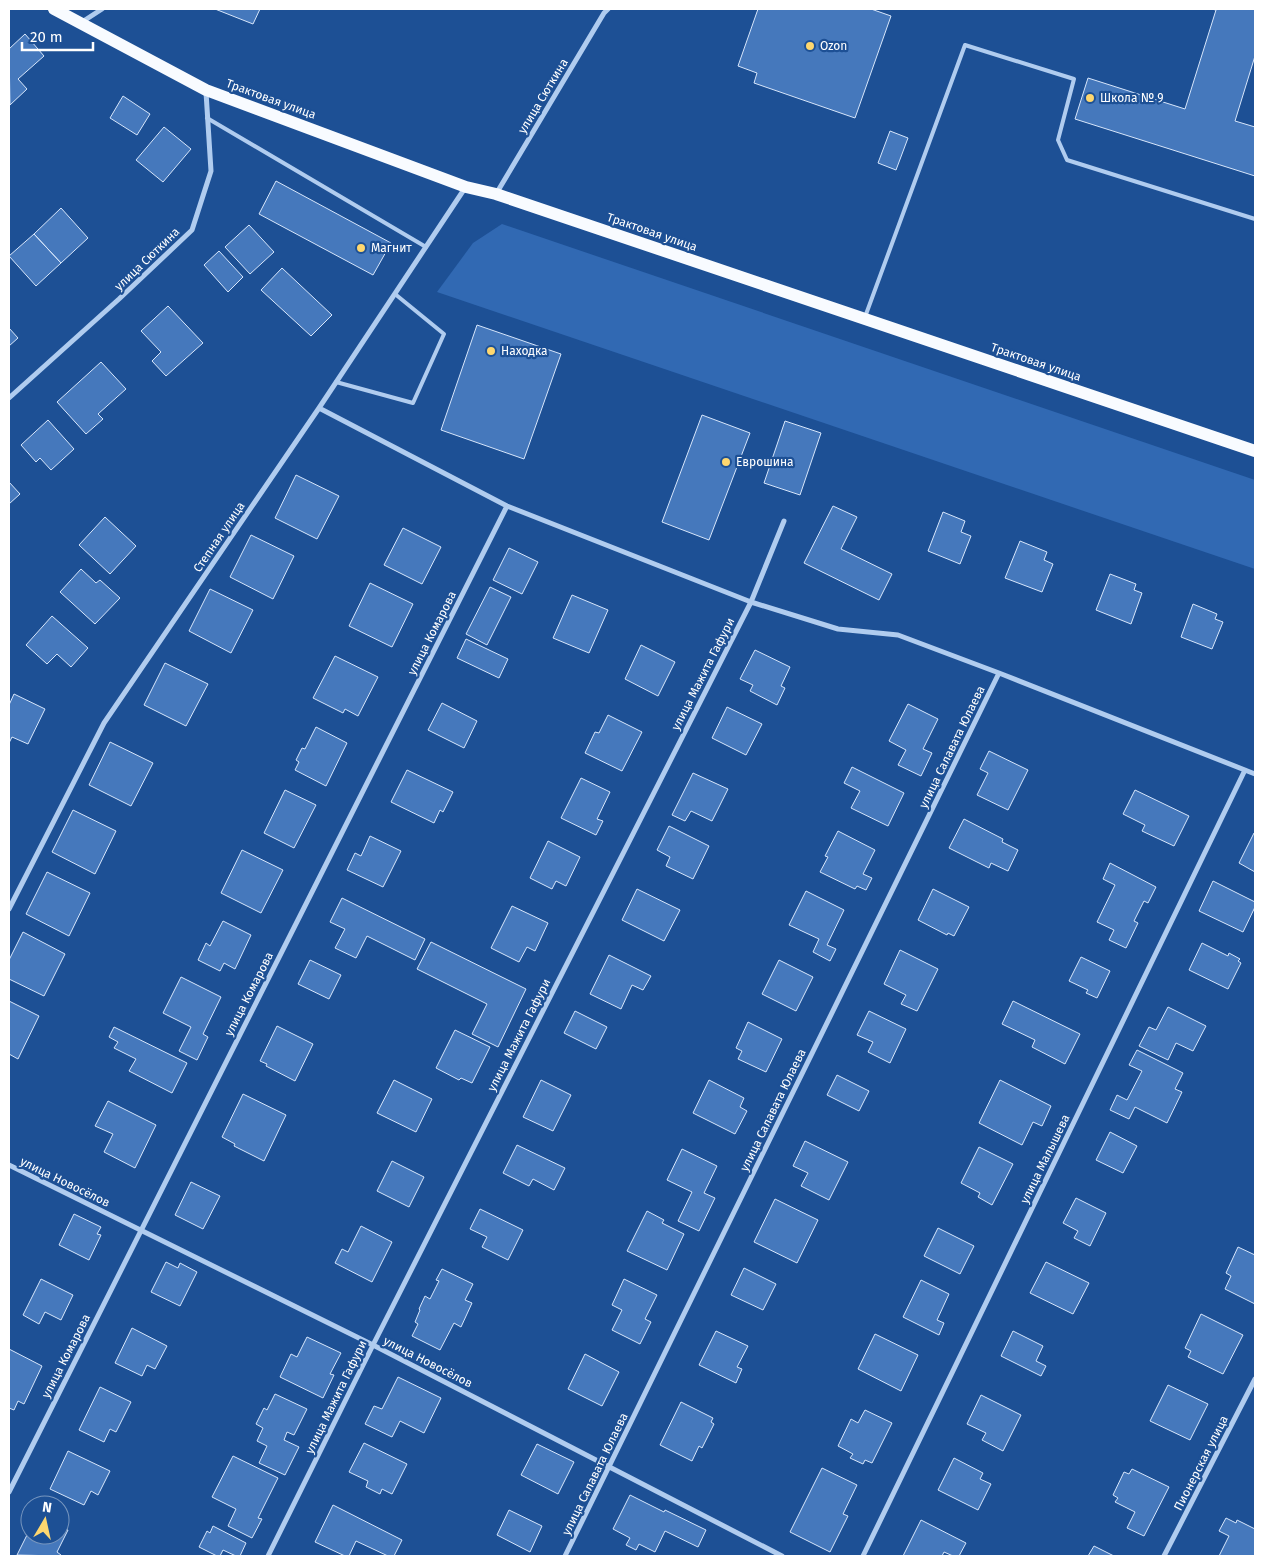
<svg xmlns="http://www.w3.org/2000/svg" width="1264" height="1565" viewBox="0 0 1264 1565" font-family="'Fira Sans',sans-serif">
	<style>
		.green { fill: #3169b3 }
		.building { fill: #4578bc; stroke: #d7e6fb }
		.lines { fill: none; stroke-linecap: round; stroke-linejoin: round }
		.service { stroke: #b0ccef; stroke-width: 4 }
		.minor { stroke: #b0ccef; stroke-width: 5 }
		.primary { stroke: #f8fbff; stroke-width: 12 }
		.poi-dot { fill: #fed76f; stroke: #1d5095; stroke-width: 2 }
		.labels { text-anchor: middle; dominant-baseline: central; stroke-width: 4.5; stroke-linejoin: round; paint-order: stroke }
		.poi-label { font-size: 12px; fill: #fff; stroke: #1d5095; text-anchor: start }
		.street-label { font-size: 12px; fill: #fff; stroke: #1d5095 }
	</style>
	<rect width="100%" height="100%" fill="#1d5095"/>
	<path class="green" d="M 502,224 L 1255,480 L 1255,569 L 437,292 L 473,243 Z"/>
	<path class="building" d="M 215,9 L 260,9 L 253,24 Z
		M 758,9 L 871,9 L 891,16 L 855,118 L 754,83 L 757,73 L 738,66 Z
		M 1211,9 L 1255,9 L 1255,56 L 1235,121 L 1255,127 L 1255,176 L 1075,119 L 1088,78 L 1185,109 L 1216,10 Z
		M 25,34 L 44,56 L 18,79 L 27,89 L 10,105 L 9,49 Z
		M 123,96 L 150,114 L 137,135 L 110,118 Z
		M 164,127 L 191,149 L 163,182 L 136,160 Z
		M 890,131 L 908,138 L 896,170 L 878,163 Z
		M 276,181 L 391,243 L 373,275 L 259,214 Z
		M 61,208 L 88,238 L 61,263 L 34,234 Z
		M 249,225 L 274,252 L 250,274 L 225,247 Z
		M 34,234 L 61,263 L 36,286 L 9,256 Z
		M 219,251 L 243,277 L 228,292 L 204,265 Z
		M 282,268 L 332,315 L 311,336 L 261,290 Z
		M 168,306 L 203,343 L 166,376 L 152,361 L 161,352 L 141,331 Z
		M 477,325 L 561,354 L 524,459 L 441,430 Z
		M 9,328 L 18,338 L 9,346 Z
		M 101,362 L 126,389 L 98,414 L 103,419 L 86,434 L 57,402 Z
		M 702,415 L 750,433 L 709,540 L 662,522 Z
		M 48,420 L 74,449 L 51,470 L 40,458 L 36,462 L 21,445 Z
		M 785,421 L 821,433 L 800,495 L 764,483 Z
		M 296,475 L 339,496 L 317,539 L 275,518 Z
		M 9,482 L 20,494 L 9,504 Z
		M 833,506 L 857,517 L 841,549 L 892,574 L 879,600 L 804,563 Z
		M 943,512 L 965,521 L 961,532 L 971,536 L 960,564 L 928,551 Z
		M 105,517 L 136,546 L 110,574 L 79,545 Z
		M 403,528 L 441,547 L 422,584 L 384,565 Z
		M 251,535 L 294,556 L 273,599 L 230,577 Z
		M 1020,541 L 1047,552 L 1044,560 L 1053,564 L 1042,592 L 1005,578 Z
		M 509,548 L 538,562 L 522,594 L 493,580 Z
		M 81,569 L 96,583 L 100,580 L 120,598 L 95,624 L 60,592 Z
		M 1110,574 L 1136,584 L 1134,590 L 1142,593 L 1131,624 L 1096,610 Z
		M 370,583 L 413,604 L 392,647 L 349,626 Z
		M 490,587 L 511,597 L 487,645 L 466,634 Z
		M 210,589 L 253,610 L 231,653 L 189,631 Z
		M 572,595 L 608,610 L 589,653 L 553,638 Z
		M 1193,604 L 1217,614 L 1215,619 L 1223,622 L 1212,649 L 1181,637 Z
		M 52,616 L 88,648 L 71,667 L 57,654 L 47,664 L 26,645 Z
		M 466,639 L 508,659 L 499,678 L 457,658 Z
		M 641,645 L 675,662 L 658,696 L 625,679 Z
		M 755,650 L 790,667 L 781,686 L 785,688 L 777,705 L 750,691 L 753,685 L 740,679 Z
		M 335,656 L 378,677 L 358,716 L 345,709 L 343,713 L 313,698 Z
		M 165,663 L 208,684 L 186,726 L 144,705 Z
		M 14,694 L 45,709 L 28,744 L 12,737 L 9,743 L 9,705 Z
		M 442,703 L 477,721 L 464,748 L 428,730 Z
		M 908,704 L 938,719 L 923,749 L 932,753 L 921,776 L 898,765 L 906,750 L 889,741 Z
		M 727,707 L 762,724 L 746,755 L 712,738 Z
		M 608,715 L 642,732 L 622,771 L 585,753 L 595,732 L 599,733 Z
		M 316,727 L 347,743 L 326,786 L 295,770 L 299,762 L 296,760 L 302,748 L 305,749 Z
		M 110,742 L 153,763 L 131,806 L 89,785 Z
		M 989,751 L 1028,770 L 1008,810 L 977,795 L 988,773 L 980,769 Z
		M 852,767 L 904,793 L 888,826 L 851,808 L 860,791 L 844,783 Z
		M 407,770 L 453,792 L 443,812 L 440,810 L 434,823 L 391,802 Z
		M 693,773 L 728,789 L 712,821 L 691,811 L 685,821 L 672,815 Z
		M 581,778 L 610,792 L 597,819 L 603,821 L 596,835 L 561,818 Z
		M 285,790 L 316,805 L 294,848 L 264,833 Z
		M 1135,790 L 1189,816 L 1174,846 L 1142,831 L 1145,825 L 1123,814 Z
		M 73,810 L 116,831 L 95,874 L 52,852 Z
		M 964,819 L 1003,839 L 1002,842 L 1018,850 L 1008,871 L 991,863 L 989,868 L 949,848 Z
		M 669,826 L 709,846 L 693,879 L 666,866 L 670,857 L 657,850 Z
		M 838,831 L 875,850 L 863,874 L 872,878 L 866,890 L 857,886 L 855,889 L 820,872 L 828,857 L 825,856 Z
		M 1254,833 L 1255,834 L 1255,872 L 1239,863 Z
		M 370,836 L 401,851 L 383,887 L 347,870 L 355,853 L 361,856 Z
		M 548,841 L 580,857 L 566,886 L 556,881 L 552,889 L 530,878 Z
		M 242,850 L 283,870 L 261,913 L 221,893 Z
		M 1110,863 L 1156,887 L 1148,903 L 1144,901 L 1134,921 L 1138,923 L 1126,948 L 1109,940 L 1114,930 L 1097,922 L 1115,885 L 1103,879 Z
		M 47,872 L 90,893 L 69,936 L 26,914 Z
		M 1213,881 L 1255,902 L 1255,907 L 1243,932 L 1199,911 Z
		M 637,889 L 680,910 L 664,941 L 622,920 Z
		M 933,889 L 969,907 L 954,936 L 948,933 L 947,935 L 918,920 Z
		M 806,891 L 844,910 L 827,945 L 836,949 L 830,961 L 813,952 L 819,939 L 789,925 Z
		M 342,898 L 425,939 L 415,960 L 367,936 L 356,958 L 335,948 L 345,929 L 330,922 Z
		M 512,906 L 548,923 L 535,951 L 527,947 L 519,962 L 491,948 Z
		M 223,921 L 251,935 L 235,969 L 224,963 L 220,971 L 198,960 L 206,943 L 210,946 Z
		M 23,932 L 65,954 L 44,996 L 9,979 L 9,960 Z
		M 431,942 L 526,989 L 498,1047 L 472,1034 L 487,1004 L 417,969 Z
		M 1202,943 L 1228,956 L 1229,953 L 1240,959 L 1238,961 L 1241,963 L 1228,989 L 1189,970 Z
		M 900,950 L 938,969 L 917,1011 L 901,1004 L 906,995 L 884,984 Z
		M 609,955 L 651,976 L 643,990 L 632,985 L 621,1009 L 590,994 Z
		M 1081,957 L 1110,971 L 1097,998 L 1086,993 L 1088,990 L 1069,981 Z
		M 310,960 L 341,975 L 329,999 L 298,984 Z
		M 779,960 L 813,977 L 796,1011 L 762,994 Z
		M 181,977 L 221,997 L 203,1034 L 208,1037 L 197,1060 L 179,1051 L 191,1027 L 163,1013 Z
		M 9,1001 L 39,1016 L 18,1059 L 9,1054 Z
		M 1013,1001 L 1080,1034 L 1065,1064 L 1032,1047 L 1035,1040 L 1002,1024 Z
		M 1168,1007 L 1206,1026 L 1193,1051 L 1176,1043 L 1168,1060 L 1139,1046 L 1149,1027 L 1156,1030 Z
		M 575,1011 L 607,1027 L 596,1049 L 564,1033 Z
		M 869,1011 L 906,1029 L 890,1063 L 868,1052 L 873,1042 L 857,1035 Z
		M 748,1022 L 782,1039 L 766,1072 L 738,1059 L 742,1051 L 736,1048 Z
		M 277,1026 L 313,1044 L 295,1081 L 266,1066 L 267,1064 L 260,1061 Z
		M 114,1027 L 187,1063 L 172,1093 L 129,1071 L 136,1059 L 114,1048 L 118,1042 L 109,1037 Z
		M 455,1030 L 490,1047 L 472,1083 L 461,1078 L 459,1080 L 436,1068 Z
		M 1137,1050 L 1183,1073 L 1175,1089 L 1182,1092 L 1167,1123 L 1135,1107 L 1129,1119 L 1110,1110 L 1117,1095 L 1127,1100 L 1142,1071 L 1129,1065 Z
		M 837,1075 L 869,1091 L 859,1111 L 827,1095 Z
		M 394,1080 L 432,1099 L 416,1132 L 377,1113 Z
		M 541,1080 L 571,1095 L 553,1131 L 523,1117 Z
		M 709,1080 L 744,1098 L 740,1107 L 747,1111 L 735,1134 L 693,1113 Z
		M 1000,1080 L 1051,1106 L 1042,1126 L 1033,1122 L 1022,1145 L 979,1123 Z
		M 243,1094 L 286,1115 L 264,1161 L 234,1146 L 235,1144 L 222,1137 Z
		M 108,1101 L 156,1125 L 135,1168 L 104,1152 L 113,1134 L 95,1126 Z
		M 1110,1132 L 1137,1146 L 1123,1173 L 1096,1160 Z
		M 805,1141 L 848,1162 L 829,1200 L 801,1186 L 808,1173 L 793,1166 Z
		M 517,1145 L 565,1168 L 554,1190 L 533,1179 L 529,1186 L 503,1173 Z
		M 979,1147 L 1013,1164 L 992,1205 L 978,1197 L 980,1193 L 961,1183 Z
		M 682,1149 L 717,1166 L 704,1193 L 715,1198 L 699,1231 L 678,1221 L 692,1192 L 667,1180 Z
		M 392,1161 L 424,1177 L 409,1207 L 377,1191 Z
		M 191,1182 L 220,1196 L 203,1229 L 175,1215 Z
		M 1076,1198 L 1106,1213 L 1090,1246 L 1074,1238 L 1078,1231 L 1063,1223 Z
		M 775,1199 L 818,1220 L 797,1263 L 754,1242 Z
		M 480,1209 L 523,1230 L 508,1260 L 482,1247 L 487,1237 L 470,1229 Z
		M 647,1211 L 664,1220 L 662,1223 L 684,1234 L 667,1270 L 627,1251 Z
		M 74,1214 L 101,1227 L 97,1234 L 101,1235 L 89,1260 L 59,1245 Z
		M 361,1226 L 392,1242 L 372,1282 L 335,1263 L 342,1249 L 348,1252 Z
		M 938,1228 L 974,1246 L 960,1274 L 924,1256 Z
		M 1238,1247 L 1255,1255 L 1255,1304 L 1225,1289 L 1231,1276 L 1226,1273 Z
		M 166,1262 L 178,1268 L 180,1263 L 197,1272 L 180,1306 L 151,1292 Z
		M 1046,1262 L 1089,1283 L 1073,1314 L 1030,1293 Z
		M 744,1268 L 776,1284 L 763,1310 L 731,1295 Z
		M 442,1269 L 473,1284 L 465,1300 L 472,1303 L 461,1327 L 454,1323 L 440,1350 L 412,1336 L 418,1324 L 415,1322 L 420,1310 L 419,1309 L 425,1296 L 430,1299 L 439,1281 L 436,1280 Z
		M 41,1279 L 73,1295 L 61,1320 L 45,1312 L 39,1324 L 23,1315 Z
		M 624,1279 L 657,1295 L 645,1319 L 651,1322 L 640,1344 L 612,1330 L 622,1310 L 612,1305 Z
		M 921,1280 L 949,1294 L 937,1320 L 944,1323 L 939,1335 L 903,1317 Z
		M 1201,1314 L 1243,1335 L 1223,1374 L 1188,1357 L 1191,1351 L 1185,1348 Z
		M 132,1328 L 167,1346 L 155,1369 L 147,1365 L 142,1376 L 115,1363 Z
		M 716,1331 L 748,1346 L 737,1367 L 742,1369 L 736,1383 L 699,1365 Z
		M 1013,1331 L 1043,1346 L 1036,1361 L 1046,1366 L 1041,1376 L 1001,1356 Z
		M 875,1334 L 918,1355 L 901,1391 L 858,1369 Z
		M 307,1337 L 341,1353 L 330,1374 L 334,1375 L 323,1398 L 280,1377 L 291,1354 L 297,1357 Z
		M 9,1349 L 42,1366 L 24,1404 L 18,1401 L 14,1410 L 9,1408 Z
		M 585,1354 L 619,1372 L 602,1406 L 568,1389 Z
		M 398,1377 L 441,1398 L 424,1433 L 400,1421 L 392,1437 L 365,1424 L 374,1406 L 382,1409 Z
		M 1168,1385 L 1208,1404 L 1190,1440 L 1150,1421 Z
		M 100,1387 L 131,1402 L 116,1432 L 110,1429 L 104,1442 L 79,1430 Z
		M 275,1394 L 307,1409 L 294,1435 L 287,1432 L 284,1440 L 299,1447 L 285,1475 L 259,1463 L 267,1446 L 257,1441 L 263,1428 L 256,1424 L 264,1408 L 267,1410 Z
		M 981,1395 L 1021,1415 L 1003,1451 L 982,1440 L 986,1433 L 967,1424 Z
		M 681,1402 L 713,1418 L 711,1422 L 714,1424 L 702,1448 L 699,1446 L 692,1461 L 660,1445 Z
		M 865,1410 L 892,1423 L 872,1463 L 865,1460 L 863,1464 L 850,1458 L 853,1454 L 838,1446 L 851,1419 L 858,1423 Z
		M 364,1443 L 407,1464 L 392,1494 L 382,1489 L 380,1494 L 366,1487 L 368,1481 L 349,1472 Z
		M 537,1444 L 574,1462 L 558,1494 L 521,1475 Z
		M 68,1451 L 110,1471 L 98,1495 L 91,1491 L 84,1505 L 50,1489 Z
		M 233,1456 L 278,1478 L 258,1518 L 262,1519 L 252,1538 L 228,1526 L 236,1509 L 212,1497 Z
		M 954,1458 L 983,1473 L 980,1479 L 991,1484 L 978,1510 L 938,1490 Z
		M 822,1468 L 857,1485 L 843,1514 L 848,1516 L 830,1552 L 790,1532 Z
		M 1132,1469 L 1169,1487 L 1144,1536 L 1127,1528 L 1135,1512 L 1115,1502 L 1118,1498 L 1113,1495 L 1124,1472 L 1129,1474 Z
		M 630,1495 L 664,1512 L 665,1510 L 706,1530 L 698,1547 L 665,1531 L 655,1552 L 639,1544 L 636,1550 L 626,1545 L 630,1538 L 613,1529 Z
		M 333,1505 L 402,1540 L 394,1556 L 388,1556 L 356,1541 L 349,1556 L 345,1556 L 315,1542 Z
		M 509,1510 L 542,1526 L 530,1552 L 497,1535 Z
		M 1226,1518 L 1236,1523 L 1237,1520 L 1255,1529 L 1255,1556 L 1219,1556 L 1229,1536 L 1219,1531 Z
		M 921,1520 L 966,1543 L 959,1556 L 953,1556 L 944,1552 L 942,1556 L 903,1556 Z
		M 213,1526 L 246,1543 L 240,1556 L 236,1556 L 223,1550 L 220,1556 L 217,1556 L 199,1547 L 207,1531 L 210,1533 Z
		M 60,1527 L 68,1530 L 57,1552 L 61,1555 L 60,1556 L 17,1555 L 30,1529 L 30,1535 L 60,1535 Z
		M 1094,1546 L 1114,1556 L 1088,1556 Z"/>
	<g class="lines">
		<path class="service" d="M 207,118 L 426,247
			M 865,317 L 965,45 L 1074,79 L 1058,140 L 1067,160 L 1255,219
			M 336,382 L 413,403 L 444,334 L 395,294"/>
		<path class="minor" d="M 82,22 L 102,9
			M 496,194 L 604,13 L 608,9
			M 9,398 L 119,299 L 192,230 L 211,171 L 206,92
			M 319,408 L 507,506 L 751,602 L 838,629 L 898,635 L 999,673 L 1255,774
			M 9,909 L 104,723 L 319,408 L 465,188
			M 9,1165 L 373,1345 L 782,1556
			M 9,1492 L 507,506
			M 268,1556 L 373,1345 L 751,602 L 784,521
			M 565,1556 L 999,673
			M 863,1556 L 1245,770
			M 1164,1556 L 1255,1379"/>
		<path class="primary" d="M 54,9 L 206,90 L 466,187 L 496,194 L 1255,451"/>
	</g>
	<g class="poi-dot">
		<circle cx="810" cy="46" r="5"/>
		<circle cx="1090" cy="98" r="5"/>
		<circle cx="361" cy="248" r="5"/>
		<circle cx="491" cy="351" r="5"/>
		<circle cx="726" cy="462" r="5"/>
	</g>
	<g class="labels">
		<g class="poi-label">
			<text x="820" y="46">Ozon</text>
			<text x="1100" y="98">Школа № 9</text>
			<text x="371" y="248">Магнит</text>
			<text x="501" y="351">Находка</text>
			<text x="736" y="462">Еврошина</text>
		</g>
		<g class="street-label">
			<text transform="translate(543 96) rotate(-59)">улица Сюткина</text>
			<text transform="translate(271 99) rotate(20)">Трактовая улица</text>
			<text transform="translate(652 232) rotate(19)">Трактовая улица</text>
			<text transform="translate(147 259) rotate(-44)">улица Сюткина</text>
			<text transform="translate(1036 362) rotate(19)">Трактовая улица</text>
			<text transform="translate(219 537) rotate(-56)">Степная улица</text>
			<text transform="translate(432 633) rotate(-63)">улица Комарова</text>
			<text transform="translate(703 674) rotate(-63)">улица Мажита Гафури</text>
			<text transform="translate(952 747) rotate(-64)">улица Салавата Юлаева</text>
			<text transform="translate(249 994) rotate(-63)">улица Комарова</text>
			<text transform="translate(519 1035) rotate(-63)">улица Мажита Гафури</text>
			<text transform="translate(773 1110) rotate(-64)">улица Салавата Юлаева</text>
			<text transform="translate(1045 1159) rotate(-64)">улица Малышева</text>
			<text transform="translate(65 1182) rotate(26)">улица Новосёлов</text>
			<text transform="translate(66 1356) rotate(-63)">улица Комарова</text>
			<text transform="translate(428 1362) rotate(27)">улица Новосёлов</text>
			<text transform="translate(336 1397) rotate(-64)">улица Мажита Гафури</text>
			<text transform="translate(1201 1463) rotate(-63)">Пионерская улица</text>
			<text transform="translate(595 1474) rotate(-64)">улица Салавата Юлаева</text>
		</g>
	</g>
	<rect width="1264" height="1565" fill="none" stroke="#ffffff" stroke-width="20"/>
	<g transform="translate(45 1520) rotate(9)"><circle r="24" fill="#1d5095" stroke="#7796bf"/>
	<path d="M0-4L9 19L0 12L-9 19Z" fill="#fed76f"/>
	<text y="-8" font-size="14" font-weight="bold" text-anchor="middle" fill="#ffffff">N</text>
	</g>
	<path d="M22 42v8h71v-8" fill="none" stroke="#ffffff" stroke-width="2.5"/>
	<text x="30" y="42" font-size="15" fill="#ffffff" stroke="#1d5095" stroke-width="4" paint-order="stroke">20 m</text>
</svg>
